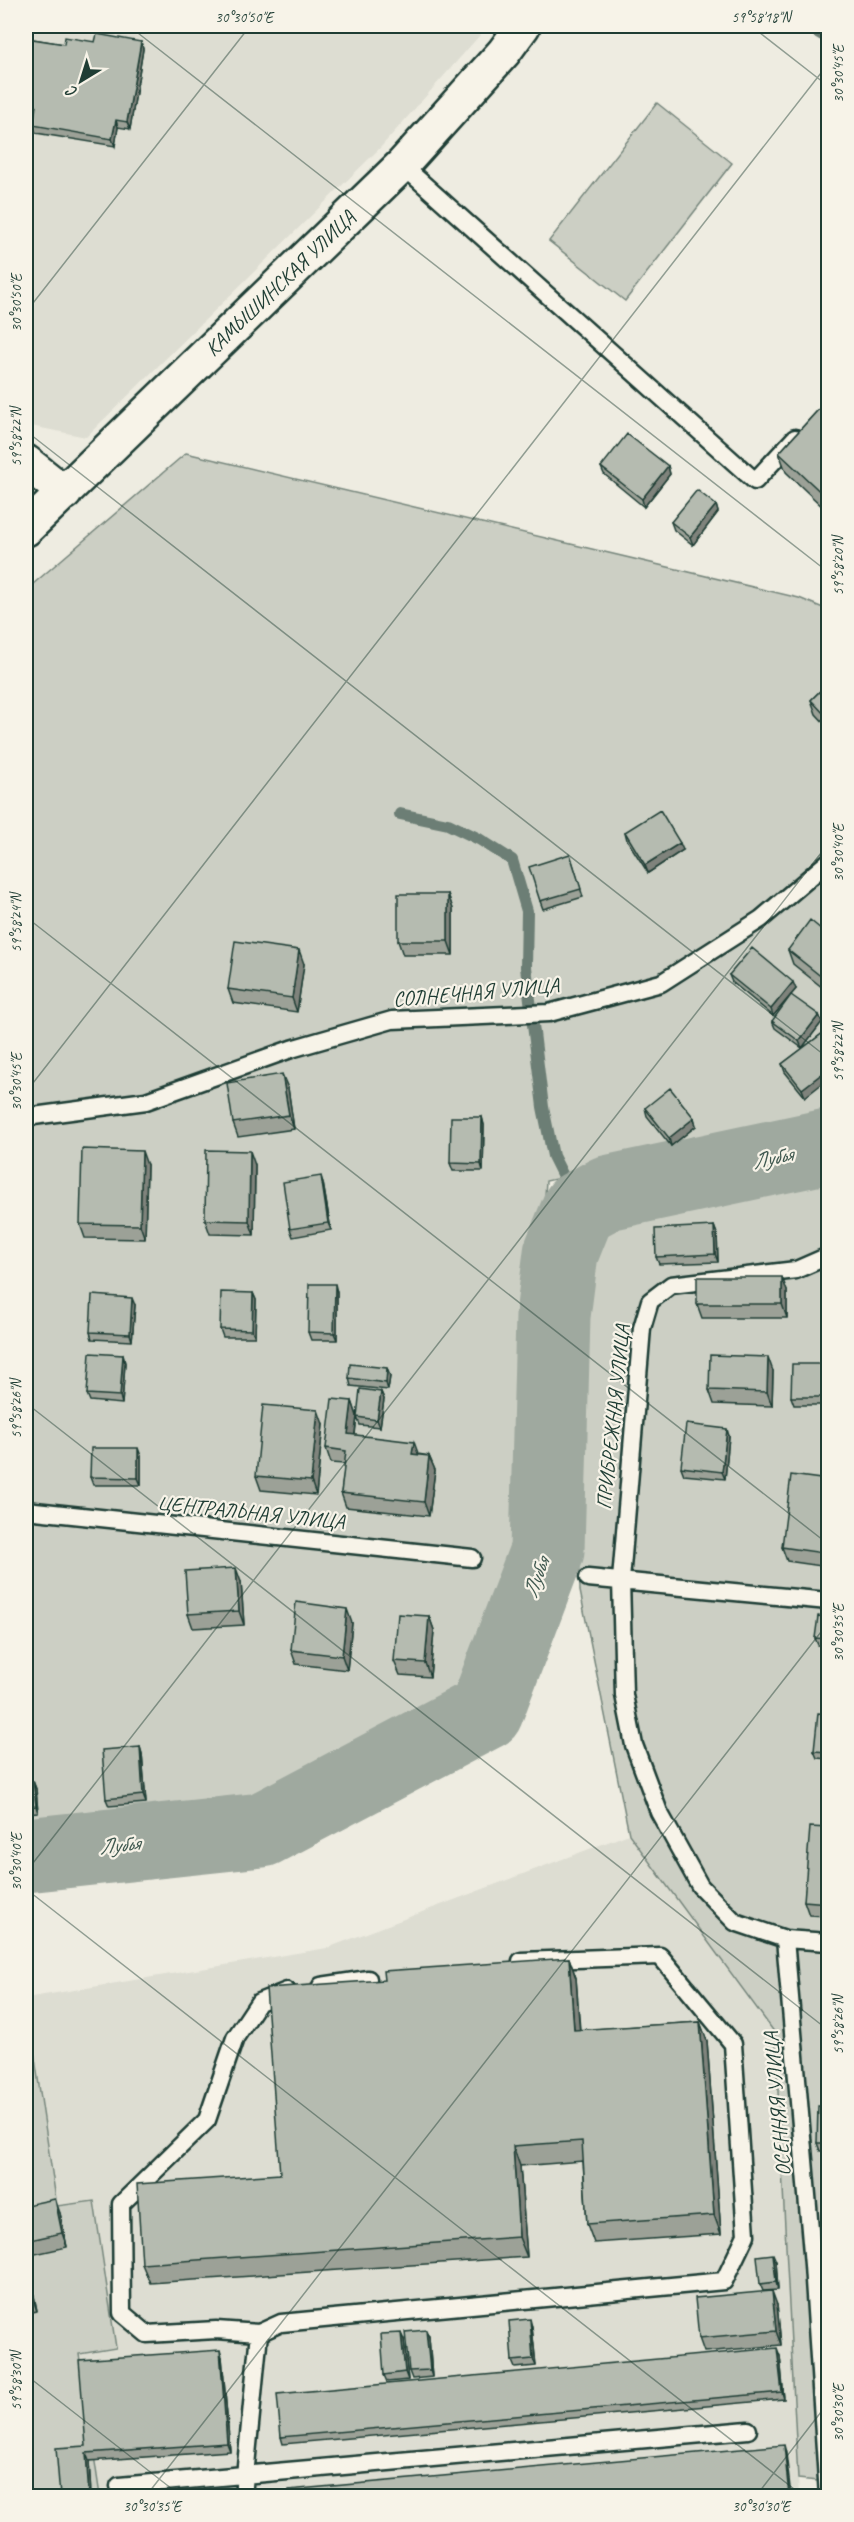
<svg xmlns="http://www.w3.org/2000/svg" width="854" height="2522" viewBox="0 0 854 2522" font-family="Caveat,sans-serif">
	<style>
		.built { fill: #ddddd2 }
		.green { fill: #cccfc4; stroke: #76867c; stroke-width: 1.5 }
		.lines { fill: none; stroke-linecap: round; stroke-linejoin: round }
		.stream { stroke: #6c7e74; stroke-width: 12 }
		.river { stroke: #9fa99f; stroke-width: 75 }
		.lane-casing { stroke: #1f3d34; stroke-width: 21 }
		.street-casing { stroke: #1f3d34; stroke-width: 38 }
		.lane { stroke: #f7f3e8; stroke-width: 16 }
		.street { stroke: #f7f3e8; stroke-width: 33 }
		.wall { fill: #9ca197; stroke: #1f3d34; stroke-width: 1.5 }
		.shaded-wall { fill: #7f837b; stroke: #1f3d34; stroke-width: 1.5 }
		.building { fill: #b5bbb0; stroke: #1f3d34; stroke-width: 1.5 }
		.ticks { fill: none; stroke: #1f3d34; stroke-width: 1.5; stroke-opacity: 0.45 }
		.labels { text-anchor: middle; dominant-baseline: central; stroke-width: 4.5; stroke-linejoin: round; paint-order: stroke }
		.street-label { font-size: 21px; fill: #1f3d34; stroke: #f7f3e8 }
		.water-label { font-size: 22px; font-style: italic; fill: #3f584f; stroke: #f7f3e8 }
		.neatline { fill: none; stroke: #1f3d34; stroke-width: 2 }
		.ticks-label { font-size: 15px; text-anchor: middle; fill: #1f3d34 }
	</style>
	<rect width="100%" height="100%" fill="#eeece1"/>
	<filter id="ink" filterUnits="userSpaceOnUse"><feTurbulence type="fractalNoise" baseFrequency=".0167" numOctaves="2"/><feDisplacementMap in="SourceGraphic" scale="12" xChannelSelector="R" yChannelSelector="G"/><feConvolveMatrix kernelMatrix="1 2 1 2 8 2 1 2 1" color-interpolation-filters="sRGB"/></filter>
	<g filter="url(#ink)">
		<path class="built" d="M 26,26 L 488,26 L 380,148 L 86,437 L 26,425 Z
			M 629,1834 L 775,2033 L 799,2496 L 100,2496 L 79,2354 L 116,2348 L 94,2201 L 57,2206 L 26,1998 L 327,1948 Z"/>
		<path class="green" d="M 657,103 L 732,163 L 625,301 L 549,241 Z
			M 186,453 L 799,598 L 828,610 L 828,1119 L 546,1181 L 521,1533 L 463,1697 L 257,1811 L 26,1828 L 26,590 Z
			M 828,1175 L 828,2482 L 798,2479 L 775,2033 L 629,1834 L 580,1591 L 576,1320 L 604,1225 Z
			M 26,1998 L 57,2206 L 94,2201 L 116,2348 L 79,2354 L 100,2496 L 26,2496 Z"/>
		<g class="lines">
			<path class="stream" d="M 807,26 L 828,38
				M 400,814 L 448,824 L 479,839 L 512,860 L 527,911 L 526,967 L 543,1107 L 553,1156 L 579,1208"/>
			<path class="river" d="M 26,1855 L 262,1830 L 486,1712 L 547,1551 L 553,1316 L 561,1253 L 579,1208 L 607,1193 L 828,1146"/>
			<g class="lane-casing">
				<path id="lane" d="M 402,165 L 755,481 L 795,438
					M 26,1117 L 146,1101 L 291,1049 L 392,1020 L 549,1013 L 661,983 L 761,919 L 828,862
					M 828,1256 L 796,1270 L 671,1285 L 650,1301 L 642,1328 L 621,1580 L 624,1695 L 634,1745 L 659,1812 L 700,1886 L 735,1922 L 785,1939 L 828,1942
					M 26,1510 L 472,1558
					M 588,1578 L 828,1601
					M 785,1939 L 813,2265 L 828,2496
					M 321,1986 L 368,1979
					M 287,1991 L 259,2002 L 235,2038 L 207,2120 L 121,2204 L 122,2313 L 147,2334 L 216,2330 L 259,2333 L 281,2323 L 724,2281 L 746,2235 L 733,2044 L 660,1956 L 521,1961
					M 119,2486 L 748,2430
					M 243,2496 L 259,2333"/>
			</g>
			<g class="street-casing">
				<path id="street" d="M 26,462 L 65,493
					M 26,529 L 402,165 L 504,52 L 523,26"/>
			</g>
			<use href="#lane" class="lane"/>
			<use href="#street" class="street"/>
		</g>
		<path class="wall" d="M 26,38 L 64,44 L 95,42 L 141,42 L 143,49 L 130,129 L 118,127 L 115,146 L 36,133 L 33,125 L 35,113 L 26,111 Z
			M 828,399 L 828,512 L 786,472 L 779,453 Z
			M 668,466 L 670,474 L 644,507 L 604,474 L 601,467 Z
			M 716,505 L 718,512 L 693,545 L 674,530 L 671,522 Z
			M 828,683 L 828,727 L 816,714 L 811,700 Z
			M 625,832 L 683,850 L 648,873 L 627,840 Z
			M 570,854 L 583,897 L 543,909 L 540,901 Z
			M 448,894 L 453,909 L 453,955 L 403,955 L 398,941 Z
			M 828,935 L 828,992 L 793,964 L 788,950 Z
			M 304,964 L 297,1012 L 233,1003 L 228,989 Z
			M 729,975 L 796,989 L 773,1016 L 732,982 Z
			M 819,1015 L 822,1022 L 802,1048 L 775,1028 L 772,1021 Z
			M 823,1033 L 805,1097 L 785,1072 L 782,1064 Z
			M 288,1088 L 294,1129 L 238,1137 L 233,1123 Z
			M 645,1108 L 694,1118 L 696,1126 L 671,1146 L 647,1116 Z
			M 482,1117 L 484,1125 L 483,1171 L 453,1171 L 450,1163 Z
			M 147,1165 L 145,1239 L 85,1238 L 80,1224 Z
			M 255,1165 L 254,1235 L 210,1234 L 205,1220 Z
			M 323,1183 L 331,1230 L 293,1237 L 290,1229 Z
			M 714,1226 L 717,1234 L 718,1262 L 659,1264 L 656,1257 Z
			M 787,1291 L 787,1318 L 702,1318 L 697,1304 Z
			M 337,1292 L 337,1340 L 311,1340 L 308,1332 Z
			M 253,1293 L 256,1300 L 255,1337 L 223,1337 L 220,1329 Z
			M 135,1305 L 132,1341 L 92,1339 L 90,1332 Z
			M 123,1355 L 125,1363 L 122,1404 L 90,1401 L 87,1394 Z
			M 825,1364 L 828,1371 L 828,1405 L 794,1405 L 791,1397 Z
			M 773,1371 L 772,1406 L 714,1404 L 709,1390 Z
			M 390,1376 L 388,1390 L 351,1386 L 349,1378 Z
			M 381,1392 L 384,1399 L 380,1427 L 360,1425 L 357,1417 Z
			M 352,1401 L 357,1416 L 355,1435 L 418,1454 L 429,1456 L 435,1470 L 429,1516 L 346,1507 L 341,1493 L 345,1464 L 331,1463 L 326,1448 Z
			M 323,1424 L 316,1495 L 261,1490 L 256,1476 Z
			M 729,1436 L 725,1479 L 684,1475 L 681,1467 Z
			M 141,1456 L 141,1485 L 93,1485 L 90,1477 Z
			M 828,1480 L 828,1567 L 787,1561 L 782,1547 Z
			M 241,1582 L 244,1625 L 193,1628 L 188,1614 Z
			M 429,1616 L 434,1630 L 430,1677 L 400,1675 L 394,1661 Z
			M 828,1617 L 828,1646 L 818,1645 L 815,1638 Z
			M 352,1623 L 347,1670 L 296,1664 L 291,1650 Z
			M 26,1628 L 31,1642 L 29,1687 L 26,1687 Z
			M 828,1714 L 828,1759 L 817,1758 L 814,1751 Z
			M 140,1747 L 142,1754 L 146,1803 L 109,1806 L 106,1799 Z
			M 33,1781 L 36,1789 L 38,1813 L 26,1814 L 26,1782 Z
			M 828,1828 L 828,1916 L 809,1915 L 804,1901 Z
			M 569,1958 L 576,1978 L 580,2030 L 700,2022 L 707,2041 L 721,2234 L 594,2243 L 587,2224 L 583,2161 L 520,2166 L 527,2257 L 150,2283 L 142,2264 L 280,2174 L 384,1980 Z
			M 828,2106 L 828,2151 L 820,2151 L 817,2143 Z
			M 26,2205 L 60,2213 L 67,2247 L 26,2256 L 37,2311 L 26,2313 Z
			M 776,2261 L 778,2290 L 763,2291 L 760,2284 Z
			M 777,2305 L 781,2345 L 704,2352 L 699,2338 Z
			M 532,2327 L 536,2366 L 515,2368 L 512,2361 Z
			M 429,2337 L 432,2377 L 412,2379 L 409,2371 Z
			M 404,2340 L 408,2380 L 387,2382 L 384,2375 Z
			M 780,2356 L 784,2399 L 283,2444 L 281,2437 Z
			M 222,2357 L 230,2451 L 89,2461 L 91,2496 L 60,2496 L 86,2446 Z"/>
		<path class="shaded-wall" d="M 141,42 L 143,49 L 130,129 L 127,122 Z
			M 116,120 L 118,127 L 115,146 L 112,139 Z
			M 668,466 L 670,474 L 644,507 L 642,499 Z
			M 716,505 L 718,512 L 693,545 L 690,537 Z
			M 680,843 L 683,850 L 648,873 L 645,865 Z
			M 448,894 L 453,909 L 453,955 L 448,941 Z
			M 299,950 L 304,964 L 297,1012 L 292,998 Z
			M 793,982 L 796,989 L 773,1016 L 771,1009 Z
			M 819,1015 L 822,1022 L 802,1048 L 799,1041 Z
			M 828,1069 L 828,1079 L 805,1097 L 802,1089 Z
			M 282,1074 L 288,1088 L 294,1129 L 289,1115 Z
			M 482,1117 L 484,1125 L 483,1171 L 481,1164 Z
			M 694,1118 L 696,1126 L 671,1146 L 669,1138 Z
			M 142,1151 L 147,1165 L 145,1239 L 140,1225 Z
			M 250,1151 L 255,1165 L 254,1235 L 249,1221 Z
			M 321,1176 L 323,1183 L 331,1230 L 328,1223 Z
			M 714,1226 L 717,1234 L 718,1262 L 715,1254 Z
			M 782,1277 L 787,1291 L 787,1318 L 782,1304 Z
			M 335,1284 L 337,1292 L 337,1340 L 334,1333 Z
			M 253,1293 L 256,1300 L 255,1337 L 252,1330 Z
			M 132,1298 L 135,1305 L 132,1341 L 130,1334 Z
			M 123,1355 L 125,1363 L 122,1404 L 120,1396 Z
			M 768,1357 L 773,1371 L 772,1406 L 767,1392 Z
			M 825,1364 L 828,1371 L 828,1405 L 826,1397 Z
			M 387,1368 L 390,1376 L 388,1390 L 386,1383 Z
			M 381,1392 L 384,1399 L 380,1427 L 377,1420 Z
			M 352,1401 L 357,1416 L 353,1448 L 348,1434 Z
			M 318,1410 L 323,1424 L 316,1495 L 311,1481 Z
			M 727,1429 L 729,1436 L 725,1479 L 722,1472 Z
			M 414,1442 L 419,1456 L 412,1454 Z
			M 138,1448 L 141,1456 L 141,1485 L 138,1478 Z
			M 429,1456 L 435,1470 L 429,1516 L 424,1502 Z
			M 828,1512 L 828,1567 L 823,1553 Z
			M 236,1568 L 241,1582 L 244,1625 L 239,1611 Z
			M 347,1609 L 352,1623 L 347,1670 L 342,1656 Z
			M 429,1616 L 434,1630 L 430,1677 L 425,1663 Z
			M 26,1628 L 31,1642 L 29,1687 L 26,1677 Z
			M 140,1747 L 142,1754 L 146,1803 L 143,1795 Z
			M 33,1781 L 36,1789 L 38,1813 L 36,1806 Z
			M 569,1958 L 576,1978 L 581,2050 L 574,2030 Z
			M 700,2022 L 707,2041 L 721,2234 L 714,2215 Z
			M 513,2146 L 520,2166 L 527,2257 L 519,2237 Z
			M 55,2199 L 60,2213 L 67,2247 L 62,2233 Z
			M 773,2254 L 776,2261 L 778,2290 L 776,2282 Z
			M 26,2255 L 37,2311 L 32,2297 L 26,2265 Z
			M 772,2291 L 777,2305 L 781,2345 L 776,2331 Z
			M 530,2319 L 532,2327 L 536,2366 L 533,2359 Z
			M 426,2330 L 429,2337 L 432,2377 L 430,2370 Z
			M 401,2333 L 404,2340 L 408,2380 L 405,2372 Z
			M 777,2348 L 780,2356 L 784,2399 L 782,2392 Z
			M 220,2350 L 222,2357 L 230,2451 L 227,2443 Z
			M 784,2445 L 786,2453 L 791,2496 L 789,2496 Z
			M 86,2453 L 89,2461 L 91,2496 L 89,2496 Z"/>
		<path class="building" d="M 97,34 L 141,42 L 127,122 L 116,120 L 112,139 L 33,125 L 36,106 L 26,104 L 26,38 L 64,44 L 65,37 L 95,42 Z
			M 828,399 L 828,499 L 779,453 Z
			M 627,434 L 668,466 L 642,499 L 601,467 Z
			M 697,490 L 716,505 L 690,537 L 671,522 Z
			M 828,683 L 828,718 L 811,700 Z
			M 660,810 L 680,843 L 645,865 L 625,832 Z
			M 570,854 L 581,889 L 540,901 L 529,867 Z
			M 398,894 L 448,894 L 448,941 L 398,941 Z
			M 810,920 L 828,935 L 828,982 L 788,950 Z
			M 235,941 L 299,950 L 292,998 L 228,989 Z
			M 752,948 L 793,982 L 771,1009 L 729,975 Z
			M 791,995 L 819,1015 L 799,1041 L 772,1021 Z
			M 823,1033 L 828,1040 L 828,1069 L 802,1089 L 782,1064 Z
			M 282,1074 L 289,1115 L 233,1123 L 227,1083 Z
			M 670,1088 L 694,1118 L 669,1138 L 645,1108 Z
			M 451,1117 L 482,1117 L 481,1164 L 450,1163 Z
			M 82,1149 L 142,1151 L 140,1225 L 80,1224 Z
			M 206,1150 L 250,1151 L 249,1221 L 205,1220 Z
			M 321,1176 L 328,1223 L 290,1229 L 283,1182 Z
			M 714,1226 L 715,1254 L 656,1257 L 655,1229 Z
			M 697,1277 L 782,1277 L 782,1304 L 697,1304 Z
			M 309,1284 L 335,1284 L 334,1333 L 308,1332 Z
			M 221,1292 L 253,1293 L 252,1330 L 220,1329 Z
			M 92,1295 L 132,1298 L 130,1334 L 90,1332 Z
			M 90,1353 L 123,1355 L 120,1396 L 87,1394 Z
			M 710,1355 L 768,1357 L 767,1392 L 709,1390 Z
			M 350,1364 L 387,1368 L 386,1383 L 349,1378 Z
			M 792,1364 L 825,1364 L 826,1397 L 791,1397 Z
			M 360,1389 L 381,1392 L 377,1420 L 357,1417 Z
			M 332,1399 L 352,1401 L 348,1434 L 414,1442 L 412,1454 L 429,1456 L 424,1502 L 341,1493 L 346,1451 L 326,1448 Z
			M 263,1405 L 318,1410 L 311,1481 L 256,1476 Z
			M 686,1424 L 727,1429 L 722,1472 L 681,1467 Z
			M 91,1448 L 138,1448 L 138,1478 L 90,1477 Z
			M 791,1475 L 828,1480 L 828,1512 L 823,1553 L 782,1547 Z
			M 236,1568 L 239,1611 L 188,1614 L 185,1571 Z
			M 296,1602 L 347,1609 L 342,1656 L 291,1650 Z
			M 398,1614 L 429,1616 L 425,1663 L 394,1661 Z
			M 818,1616 L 828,1617 L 828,1639 L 815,1638 Z
			M 818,1713 L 828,1714 L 828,1752 L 814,1751 Z
			M 140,1747 L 143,1795 L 106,1799 L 102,1750 Z
			M 33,1781 L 36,1806 L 26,1807 L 26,1782 Z
			M 810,1827 L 828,1828 L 828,1903 L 804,1901 Z
			M 569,1958 L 574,2030 L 700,2022 L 714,2215 L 587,2224 L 582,2141 L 513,2146 L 519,2237 L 142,2264 L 137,2184 L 280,2174 L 266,1988 L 384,1980 L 383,1971 Z
			M 818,2106 L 828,2106 L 828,2143 L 817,2143 Z
			M 55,2199 L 62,2233 L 26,2241 L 26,2205 Z
			M 773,2254 L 776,2282 L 760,2284 L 757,2256 Z
			M 26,2265 L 32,2297 L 26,2298 Z
			M 772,2291 L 776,2331 L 699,2338 L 695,2298 Z
			M 530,2319 L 533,2359 L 512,2361 L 509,2321 Z
			M 426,2330 L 430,2370 L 409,2371 L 405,2332 Z
			M 401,2333 L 405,2372 L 384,2375 L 381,2334 Z
			M 777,2348 L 782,2392 L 281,2437 L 277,2394 Z
			M 220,2350 L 227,2443 L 86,2453 L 89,2496 L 60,2496 L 56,2448 L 86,2446 L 79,2360 Z
			M 784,2445 L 789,2496 L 290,2496 L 289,2490 Z"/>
	</g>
	<path class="ticks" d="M 129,26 L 828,572M 751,26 L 828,86M 26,312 L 250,26M 26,431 L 828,1058M 26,917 L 828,1544M 26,1092 L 828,64M 26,1403 L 828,2030M 26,1872 L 828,844M 26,1889 L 803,2496M 26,2375 L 181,2496M 146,2496 L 828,1623M 756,2496 L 828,2403"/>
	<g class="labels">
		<g class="street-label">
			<text transform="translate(280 283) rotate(-44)">КАМЫШИНСКАЯ УЛИЦА</text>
			<text transform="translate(476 992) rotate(-5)">СОЛНЕЧНАЯ УЛИЦА</text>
			<text transform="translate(613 1417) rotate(-84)">ПРИБРЕЖНАЯ УЛИЦА</text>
			<text transform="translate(251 1512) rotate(6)">ЦЕНТРАЛЬНАЯ УЛИЦА</text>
			<text transform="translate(777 2104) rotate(-95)">ОСЕННЯЯ УЛИЦА</text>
		</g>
		<g class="water-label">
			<text transform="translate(772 1158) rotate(-12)">Лубья</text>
			<text transform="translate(536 1578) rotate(-70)">Лубья</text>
			<text transform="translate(119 1845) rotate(-6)">Лубья</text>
		</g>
	</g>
	<rect width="854" height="2522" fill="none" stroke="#f7f3e8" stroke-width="66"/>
	<g transform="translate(81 81) rotate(218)" stroke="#f7f3e8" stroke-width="4.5" paint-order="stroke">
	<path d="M0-4.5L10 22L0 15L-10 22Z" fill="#1f3d34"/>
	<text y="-9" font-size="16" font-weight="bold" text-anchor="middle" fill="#1f3d34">С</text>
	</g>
	<rect x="33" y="33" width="788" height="2456" class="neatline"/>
	<g class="ticks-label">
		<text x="244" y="22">30°30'50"E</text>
		<text x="761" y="22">59°58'18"N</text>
		<text transform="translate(838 74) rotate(-90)" y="5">30°30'45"E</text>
		<text transform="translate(16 303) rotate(-90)" y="5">30°30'50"E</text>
		<text transform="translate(16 437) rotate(-90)" y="5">59°58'22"N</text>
		<text transform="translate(838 566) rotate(-90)" y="5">59°58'20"N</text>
		<text transform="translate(838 853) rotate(-90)" y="5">30°30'40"E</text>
		<text transform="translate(16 923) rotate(-90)" y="5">59°58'24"N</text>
		<text transform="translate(838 1052) rotate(-90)" y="5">59°58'22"N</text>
		<text transform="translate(16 1082) rotate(-90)" y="5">30°30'45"E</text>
		<text transform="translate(16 1409) rotate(-90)" y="5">59°58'26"N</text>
		<text transform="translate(838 1633) rotate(-90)" y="5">30°30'35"E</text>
		<text transform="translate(16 1862) rotate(-90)" y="5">30°30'40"E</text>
		<text transform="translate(838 2025) rotate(-90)" y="5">59°58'26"N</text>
		<text transform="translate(16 2381) rotate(-90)" y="5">59°58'30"N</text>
		<text transform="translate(838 2413) rotate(-90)" y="5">30°30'30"E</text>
		<text x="152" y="2511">30°30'35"E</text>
		<text x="761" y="2511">30°30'30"E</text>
	</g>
</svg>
